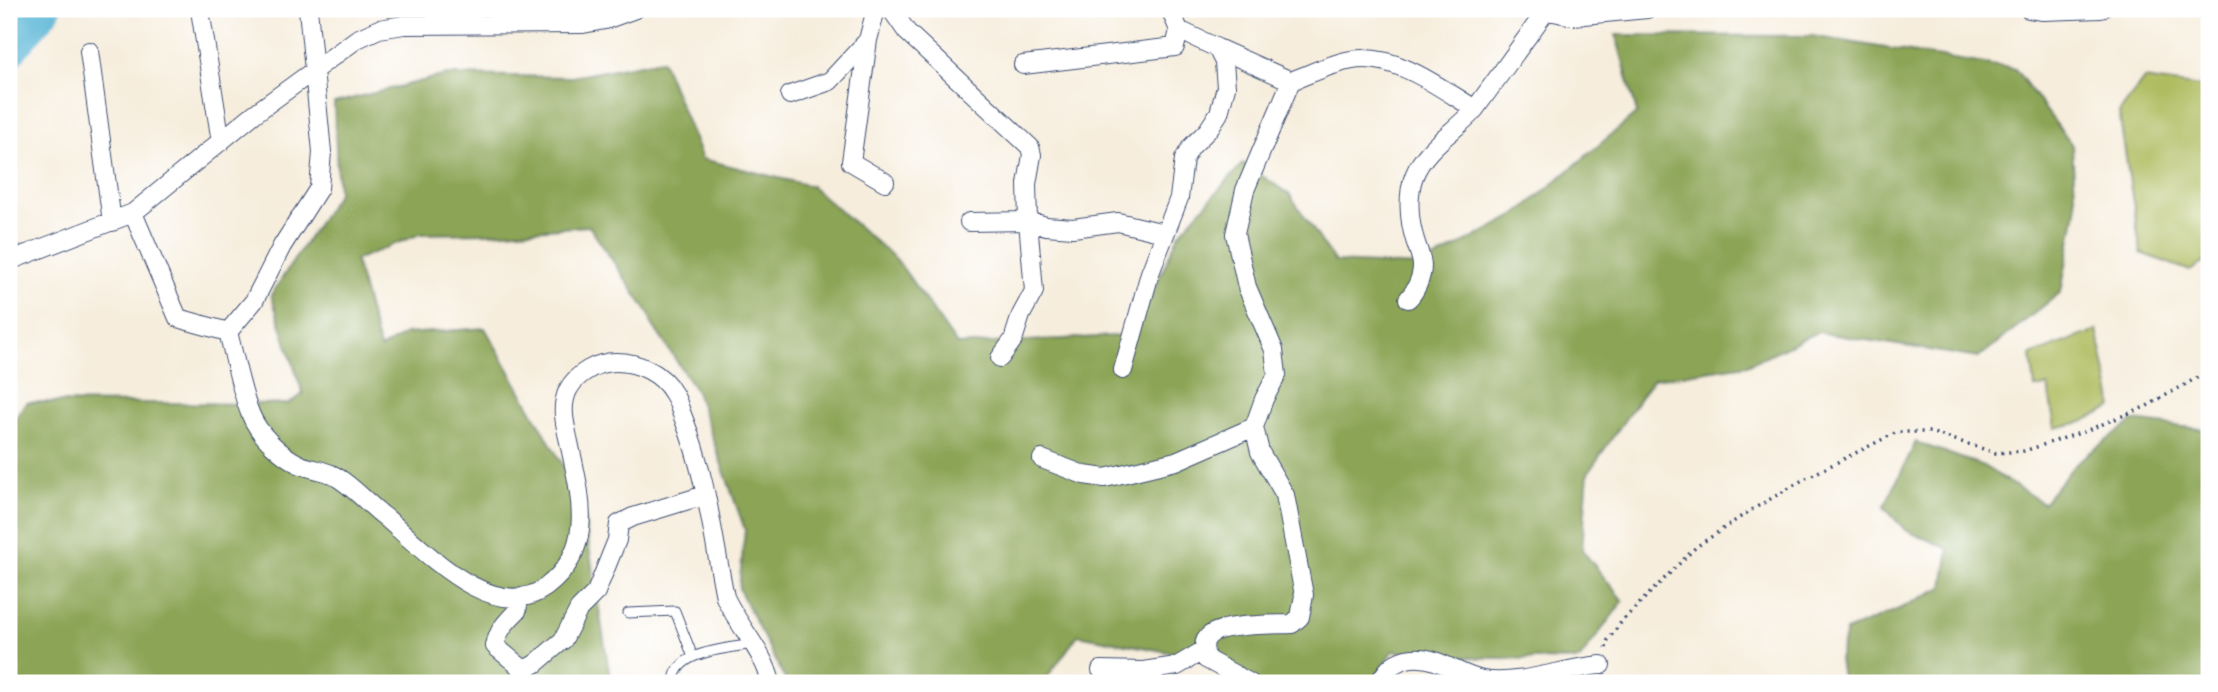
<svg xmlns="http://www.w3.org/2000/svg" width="2218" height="692" viewBox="0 0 2218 692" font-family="'Comic Neue',sans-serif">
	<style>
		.green { fill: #afbc5e; stroke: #65765e; stroke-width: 2 }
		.forest { fill: #8ba455; stroke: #536a5a; stroke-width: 2 }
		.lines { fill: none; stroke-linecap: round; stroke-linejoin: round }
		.river { stroke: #58b5d6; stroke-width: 32 }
		.lane-casing { stroke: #3c4c71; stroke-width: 11 }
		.street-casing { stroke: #3c4c71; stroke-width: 20 }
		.path { stroke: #3c4c71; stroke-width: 3.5; stroke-dasharray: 2 5; stroke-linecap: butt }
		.lane { stroke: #fff; stroke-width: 9 }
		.street { stroke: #fff; stroke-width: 18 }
	</style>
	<rect width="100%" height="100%" fill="#fff"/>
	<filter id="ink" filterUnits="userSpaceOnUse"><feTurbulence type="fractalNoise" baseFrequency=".0143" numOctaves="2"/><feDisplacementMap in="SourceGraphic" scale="14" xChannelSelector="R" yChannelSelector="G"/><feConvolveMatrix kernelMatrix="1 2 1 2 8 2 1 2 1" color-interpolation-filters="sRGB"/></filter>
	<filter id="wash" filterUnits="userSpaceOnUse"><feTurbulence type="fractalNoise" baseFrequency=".00686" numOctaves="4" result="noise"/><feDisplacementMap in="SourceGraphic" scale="28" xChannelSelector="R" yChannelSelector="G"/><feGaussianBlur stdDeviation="1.57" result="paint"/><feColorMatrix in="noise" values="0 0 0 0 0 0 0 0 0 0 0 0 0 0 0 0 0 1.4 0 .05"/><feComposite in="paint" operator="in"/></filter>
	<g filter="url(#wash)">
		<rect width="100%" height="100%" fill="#f6eddc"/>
		<path class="green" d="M 2144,79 L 2209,88 L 2209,259 L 2190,271 L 2141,253 L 2119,113 Z
			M 2097,330 L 2113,407 L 2082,422 L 2055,428 L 2048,386 L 2035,388 L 2031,355 Z"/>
		<path class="forest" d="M 1616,35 L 1812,36 L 2015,69 L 2072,145 L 2076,211 L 2061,292 L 1978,358 L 1817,332 L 1747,365 L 1653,379 L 1588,473 L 1582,550 L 1623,601 L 1579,660 L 1453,657 L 1393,651 L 1372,683 L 1254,683 L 1205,659 L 1078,635 L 1043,683 L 787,683 L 739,589 L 745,530 L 695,389 L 652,324 L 649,314 L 589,226 L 489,233 L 420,234 L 355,260 L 380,349 L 405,334 L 485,328 L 581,497 L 611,683 L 9,683 L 9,427 L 27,402 L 288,404 L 303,394 L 271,295 L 338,193 L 334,103 L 446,75 L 572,77 L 662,60 L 702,159 L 811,186 L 897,260 L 957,345 L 1133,335 L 1179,234 L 1243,163 L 1290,195 L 1335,262 L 1422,266 L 1516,215 L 1637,113 Z
			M 2133,421 L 2209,430 L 2209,683 L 1843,683 L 1839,660 L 1846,631 L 1899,609 L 1943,587 L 1949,549 L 1905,530 L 1884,507 L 1916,442 L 1983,466 L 2043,503 L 2077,462 Z"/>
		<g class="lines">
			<path class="river" d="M 9,52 L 45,9"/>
		</g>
	</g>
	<g filter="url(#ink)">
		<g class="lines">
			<g class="lane-casing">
				<path id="lane" d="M 628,613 L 675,611 L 693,657
					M 674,683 C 674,650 728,649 752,644"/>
			</g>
			<g class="street-casing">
				<path id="street" d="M 308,9 L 322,152 L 319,188 L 282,246 L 254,301 L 228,332 C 235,358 240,388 250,413 C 258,434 281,456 301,465 C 311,469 322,470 331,474 C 349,482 369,505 385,517 C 423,549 493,626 546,587 C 597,548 580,495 569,442 C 565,424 560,407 568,390 C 577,373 597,362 616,362 C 638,362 662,373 673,393 C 678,400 680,410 683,417 C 706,474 713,537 725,597 C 738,626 765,653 771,683
					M 876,9 L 868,40 L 851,162 L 885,182
					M 891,9 L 907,32 L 1030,147 L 1032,155 L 1027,184 L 1028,221 L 1034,291 L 1021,315 L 1013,340 L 1000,358
					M 1539,9 L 1573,16 L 1647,9
					M 2029,9 L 2043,11 L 2101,9
					M 200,10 L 221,142
					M 1217,48 L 1291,81 C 1310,74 1332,63 1352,60 C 1396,53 1440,88 1475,109
					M 89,51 L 112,222
					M 1023,65 L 1175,47 L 1179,30
					M 790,95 L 830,81 L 868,40
					M 133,213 L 178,318 L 228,332
					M 969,222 L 1028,221 L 1046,226 L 1073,228 L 1118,222 L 1164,233
					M 9,261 L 133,213 L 254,114 L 357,39 L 379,29 L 404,25 L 583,24 L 605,20 L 635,9
					M 1408,299 C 1416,291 1422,277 1422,266 C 1422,258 1417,247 1415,240 C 1409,221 1407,195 1414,176 C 1425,147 1456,131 1475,109 L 1546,11
					M 1123,370 L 1150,273 L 1179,198 L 1184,159 L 1191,147 L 1208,130 L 1219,113 L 1226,87 L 1224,62 L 1217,48 L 1179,30 L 1170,9
					M 1042,459 L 1084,475 L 1105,478 L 1176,461 L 1254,427
					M 519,599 L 517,611 C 506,622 498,630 495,646 L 519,666 L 526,669 L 535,664 L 563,640 L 579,609 L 596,592 L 617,540 L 619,524 L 633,517 L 705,495
					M 1101,670 L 1143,671 L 1177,666 L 1204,650
					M 1250,683 L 1206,659 C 1205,652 1202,644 1207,638 C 1217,623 1273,625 1292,624 L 1300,617 L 1304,595 L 1285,495 L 1260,452 L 1254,427 L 1264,399 L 1277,375 L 1274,350 L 1247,287 L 1235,234 L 1245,190 L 1291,81
					M 1379,683 C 1386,671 1391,663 1406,659 C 1434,652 1456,675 1483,680 C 1519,686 1564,668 1601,665"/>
			</g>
			<path class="path" d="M 1606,648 L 1608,640 L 1622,621 L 1696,547 L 1748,512 L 1808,477 L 1897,432 L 1930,432 L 1996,453 L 2024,451 L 2083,432 L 2147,406 L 2209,371"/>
			<use href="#lane" class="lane"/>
			<use href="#street" class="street"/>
		</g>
	</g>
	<rect width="2218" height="692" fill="none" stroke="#fff" stroke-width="35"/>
</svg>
